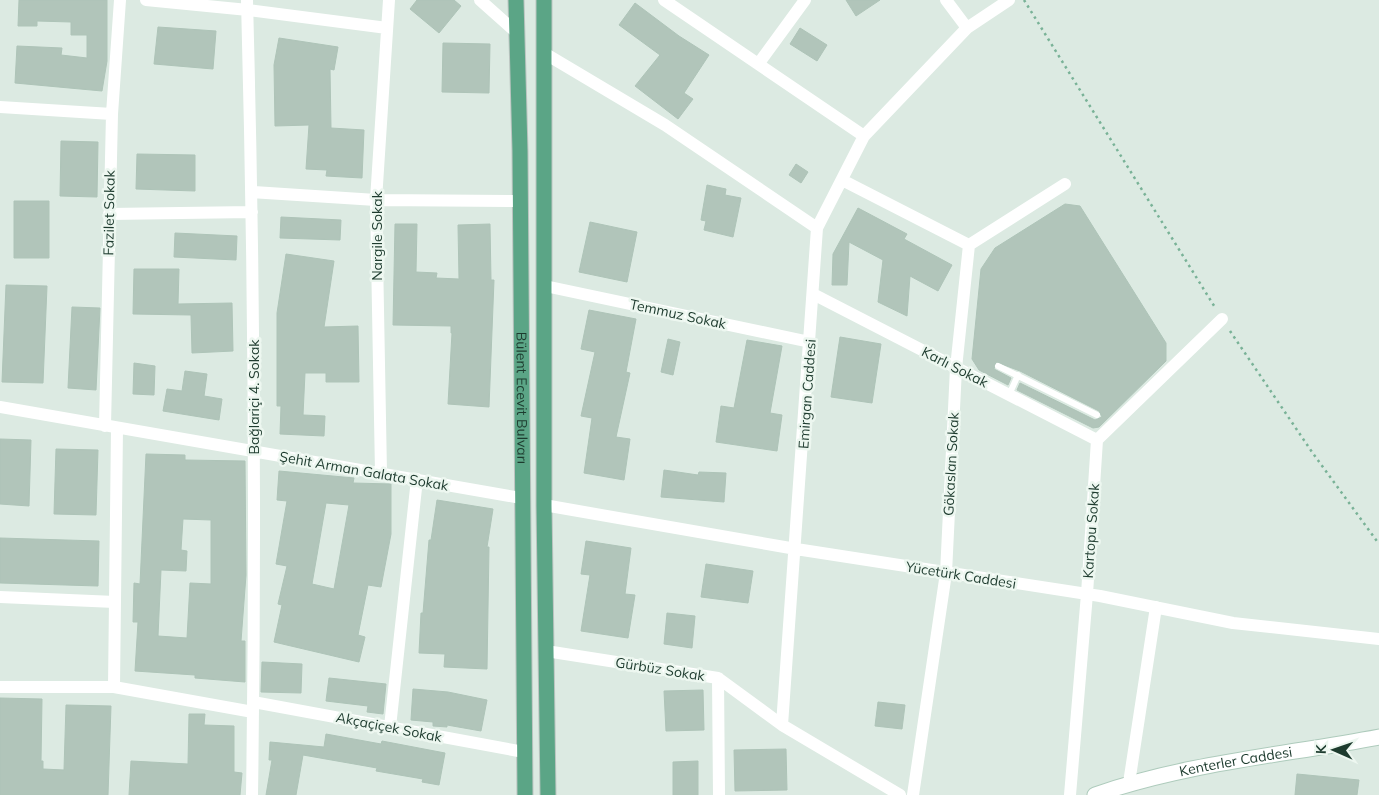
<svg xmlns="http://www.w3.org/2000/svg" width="1379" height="795" viewBox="0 0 1379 795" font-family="Mulish,sans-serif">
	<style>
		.building { fill: #b1c5ba; stroke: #aec4b8; fill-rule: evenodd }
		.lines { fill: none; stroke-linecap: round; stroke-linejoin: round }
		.secondary-casing { stroke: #aecbbc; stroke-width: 17 }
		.primary-casing { stroke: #bbc4c0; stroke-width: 17 }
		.path { stroke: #79b297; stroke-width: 2.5; stroke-dasharray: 2.5 4; stroke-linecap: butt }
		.lane { stroke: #fff; stroke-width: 6 }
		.street { stroke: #fff; stroke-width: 12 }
		.secondary { stroke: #fff; stroke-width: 15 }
		.primary { stroke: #5ba586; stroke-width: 15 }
		.labels { text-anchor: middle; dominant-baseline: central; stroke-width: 5; stroke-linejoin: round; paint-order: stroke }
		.street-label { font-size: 14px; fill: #1d3b2e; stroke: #edf7f0 }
	</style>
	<rect width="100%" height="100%" fill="#dceae2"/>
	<path class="building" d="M 19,0 L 107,0 L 107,61 L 102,91 L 15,83 L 17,46 L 62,48 L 61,55 L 87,58 L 87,35 L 71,35 L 71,22 L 37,21 L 37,26 L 18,26 Z
		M 417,0 L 454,0 L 461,6 L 439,33 L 410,9 Z
		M 846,0 L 880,0 L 856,16 Z
		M 635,3 L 679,36 L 709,55 L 684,93 L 693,99 L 678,119 L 635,86 L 660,55 L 619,25 Z
		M 158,27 L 216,31 L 213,69 L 154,64 Z
		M 800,28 L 827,45 L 817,61 L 790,44 Z
		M 279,38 L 338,47 L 334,70 L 330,69 L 331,128 L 364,130 L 362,178 L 326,176 L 327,170 L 306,169 L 309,125 L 275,126 L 274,65 Z
		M 443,43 L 490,44 L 489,93 L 442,92 Z
		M 61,141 L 98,142 L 97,197 L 60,196 Z
		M 137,154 L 195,155 L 195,191 L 136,189 Z
		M 796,164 L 808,172 L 801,183 L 789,175 Z
		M 707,185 L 726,189 L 725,195 L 741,198 L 733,237 L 704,230 L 706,221 L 701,220 Z
		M 14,201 L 49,201 L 49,258 L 14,258 Z
		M 1065,204 L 1080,206 L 1166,343 L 1166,361 L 1099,427 L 1093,428 L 1017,390 L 1020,383 L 1095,420 L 1102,417 L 1099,411 L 1020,371 L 996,362 L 994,369 L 1011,378 L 1008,385 L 979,370 L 972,359 L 981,269 L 995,248 Z
		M 858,208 L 907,234 L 904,239 L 952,265 L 938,291 L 910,276 L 907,316 L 878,302 L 883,260 L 849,242 L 847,285 L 832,285 L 833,254 Z
		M 281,217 L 341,220 L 340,240 L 280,238 Z
		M 590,222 L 637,232 L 627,282 L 579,272 Z
		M 395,224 L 417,224 L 416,272 L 437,273 L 436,278 L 459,279 L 458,225 L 490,224 L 491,280 L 494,280 L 489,407 L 448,404 L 452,333 L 451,333 L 451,326 L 393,325 Z
		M 175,233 L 237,236 L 236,260 L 174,257 Z
		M 286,254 L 334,261 L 324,327 L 358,326 L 359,382 L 326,382 L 326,373 L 305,373 L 303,415 L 325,416 L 324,436 L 280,434 L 281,406 L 277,406 L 277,313 Z
		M 134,269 L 179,269 L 178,304 L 232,303 L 233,351 L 192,353 L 191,315 L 133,314 Z
		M 6,285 L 47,286 L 43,383 L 2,382 Z
		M 72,307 L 100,308 L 96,390 L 68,388 Z
		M 589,310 L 636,319 L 626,372 L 630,373 L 616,437 L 630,439 L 624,480 L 584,473 L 592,418 L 581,416 L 595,352 L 581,349 Z
		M 840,337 L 881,344 L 872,403 L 831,397 Z
		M 668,339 L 680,342 L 673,375 L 661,372 Z
		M 747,340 L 782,346 L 770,413 L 782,415 L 777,451 L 716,442 L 721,406 L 734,408 Z
		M 134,363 L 155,366 L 154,395 L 133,394 Z
		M 185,371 L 207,374 L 204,396 L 222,399 L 219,420 L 163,411 L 167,389 L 182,391 Z
		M 0,439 L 31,440 L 29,506 L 0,504 Z
		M 56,449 L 98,450 L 96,515 L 54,514 Z
		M 146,454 L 185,455 L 185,460 L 245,461 L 246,575 L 241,641 L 245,641 L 245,682 L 195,678 L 195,675 L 135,671 L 138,622 L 133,622 L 134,583 L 140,584 ZM 183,519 L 211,520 L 211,584 L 190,583 L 187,638 L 158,636 L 161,570 L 186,571 L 187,551 L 181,550 Z
		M 664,470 L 698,475 L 699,472 L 726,473 L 724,502 L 661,497 Z
		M 279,471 L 354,478 L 353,483 L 391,484 L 391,534 L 381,587 L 368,585 L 358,635 L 365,637 L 359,662 L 274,642 L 282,605 L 278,604 L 287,566 L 276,564 L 287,501 L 277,500 ZM 326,503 L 349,505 L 334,589 L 312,584 Z
		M 437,500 L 493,509 L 487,547 L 489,547 L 487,669 L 444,667 L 445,654 L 419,653 L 421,613 L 423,613 L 429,540 L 431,540 Z
		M 0,538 L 99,541 L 98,586 L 0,583 Z
		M 586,541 L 631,548 L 625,594 L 635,595 L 628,638 L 581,631 L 590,575 L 581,574 Z
		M 706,564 L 753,571 L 748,603 L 701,597 Z
		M 667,613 L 695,616 L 692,648 L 664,644 Z
		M 262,662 L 302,664 L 301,693 L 261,692 Z
		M 329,678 L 386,684 L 383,714 L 367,712 L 368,706 L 326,701 Z
		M 413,689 L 448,692 L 487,700 L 481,731 L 447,725 L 447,727 L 433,726 L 433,722 L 411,720 Z
		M 703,690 L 704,730 L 666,731 L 664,691 Z
		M 0,698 L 42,699 L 41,761 L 43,761 L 43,769 L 64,770 L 66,705 L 111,706 L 108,795 L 0,795 Z
		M 878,702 L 905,705 L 902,729 L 875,726 Z
		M 189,714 L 205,714 L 204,725 L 234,726 L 234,772 L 242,773 L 240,795 L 129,795 L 131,761 L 188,764 Z
		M 326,734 L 381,744 L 382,741 L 445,753 L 439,785 L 422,782 L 423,779 L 376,771 L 377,768 L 303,755 L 296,795 L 266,795 L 272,760 L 269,760 L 270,742 L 324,747 Z
		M 786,749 L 787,790 L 735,791 L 734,750 Z
		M 698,761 L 698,795 L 673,795 L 673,762 Z
		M 1297,774 L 1359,780 L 1357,795 L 1295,795 Z"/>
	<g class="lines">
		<g class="secondary-casing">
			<g id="secondary">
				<path id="s1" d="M 1095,795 C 1186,763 1284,755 1379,737"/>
			</g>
		</g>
		<g class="primary-casing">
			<g id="primary">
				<path id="s2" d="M 516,0 L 520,151 L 525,795"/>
				<path d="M 544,0 L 544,505 L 548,795"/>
			</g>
		</g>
		<path class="path" d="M 1024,0 L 1216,309
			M 1230,331 L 1312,452 L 1379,544"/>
		<path class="lane" d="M 998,366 L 1097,415
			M 1009,395 L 1018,375"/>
		<path class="street" d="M 146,0 L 248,10 L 387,28
			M 247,0 C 254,265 256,530 252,795
			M 480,0 L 517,33
			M 664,0 L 864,136
			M 946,0 L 967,28
			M 544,53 L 665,125 L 817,228
			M 759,63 L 805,0
			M 0,107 L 112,114
			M 842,180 L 969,245
			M 252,192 L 376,200 L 520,201
			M 109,214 L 252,212
			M 545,286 L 810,342
			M 813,294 L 1097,440
			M 0,407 L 521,498
			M 105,426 L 112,114 L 120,0
			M 381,473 L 376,200 L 389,0
			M 544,505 L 796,549 L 1100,596 L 1233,623 L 1379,639
			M 0,597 L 115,602
			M 546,651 L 718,678 L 719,795
			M 718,678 L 782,725
			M 0,687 L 114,687 L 253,712
			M 114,687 L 117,428
			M 253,702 L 524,752
			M 390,727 L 417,479
			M 1129,783 L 1156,607
			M 900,795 L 782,725 L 817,228 L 864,136 L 967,28 L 1009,0
			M 913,795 L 946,573 L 956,368 L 969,245 L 1065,184
			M 1070,795 L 1087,594 L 1097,440 L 1222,319"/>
		<use href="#secondary" class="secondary"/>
		<use href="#primary" class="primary"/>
	</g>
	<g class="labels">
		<g class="street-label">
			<text transform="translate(109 213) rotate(-89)">Fazilet Sokak</text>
			<text transform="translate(377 236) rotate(-90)">Nargile Sokak</text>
			<text transform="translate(678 314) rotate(12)">Temmuz Sokak</text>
			<text transform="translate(955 367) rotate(27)">Karlı Sokak</text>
			<text transform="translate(807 394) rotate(-86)">Emirgan Caddesi</text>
			<text transform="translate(254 397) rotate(-90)">Bağlariçi 4. Sokak</text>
			<text stroke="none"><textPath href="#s2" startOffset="398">Bülent Ecevit Bulvarı</textPath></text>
			<text transform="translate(951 464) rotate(-87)">Gökaslan Sokak</text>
			<text transform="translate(364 471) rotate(10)">Şehit Arman Galata Sokak</text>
			<text transform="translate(1091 531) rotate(-86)">Kartopu Sokak</text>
			<text transform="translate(961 575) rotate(9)">Yücetürk Caddesi</text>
			<text transform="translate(660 669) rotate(9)">Gürbüz Sokak</text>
			<text transform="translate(389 727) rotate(11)">Akçaçiçek Sokak</text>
			<text stroke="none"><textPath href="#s1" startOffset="145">Kenterler Caddesi</textPath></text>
		</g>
	</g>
	<g transform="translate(1334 750) rotate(272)" stroke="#edf7f0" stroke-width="4" paint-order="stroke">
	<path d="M0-4L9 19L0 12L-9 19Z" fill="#1d3b2e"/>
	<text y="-8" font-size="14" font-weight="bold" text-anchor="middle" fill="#1d3b2e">K</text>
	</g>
</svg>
